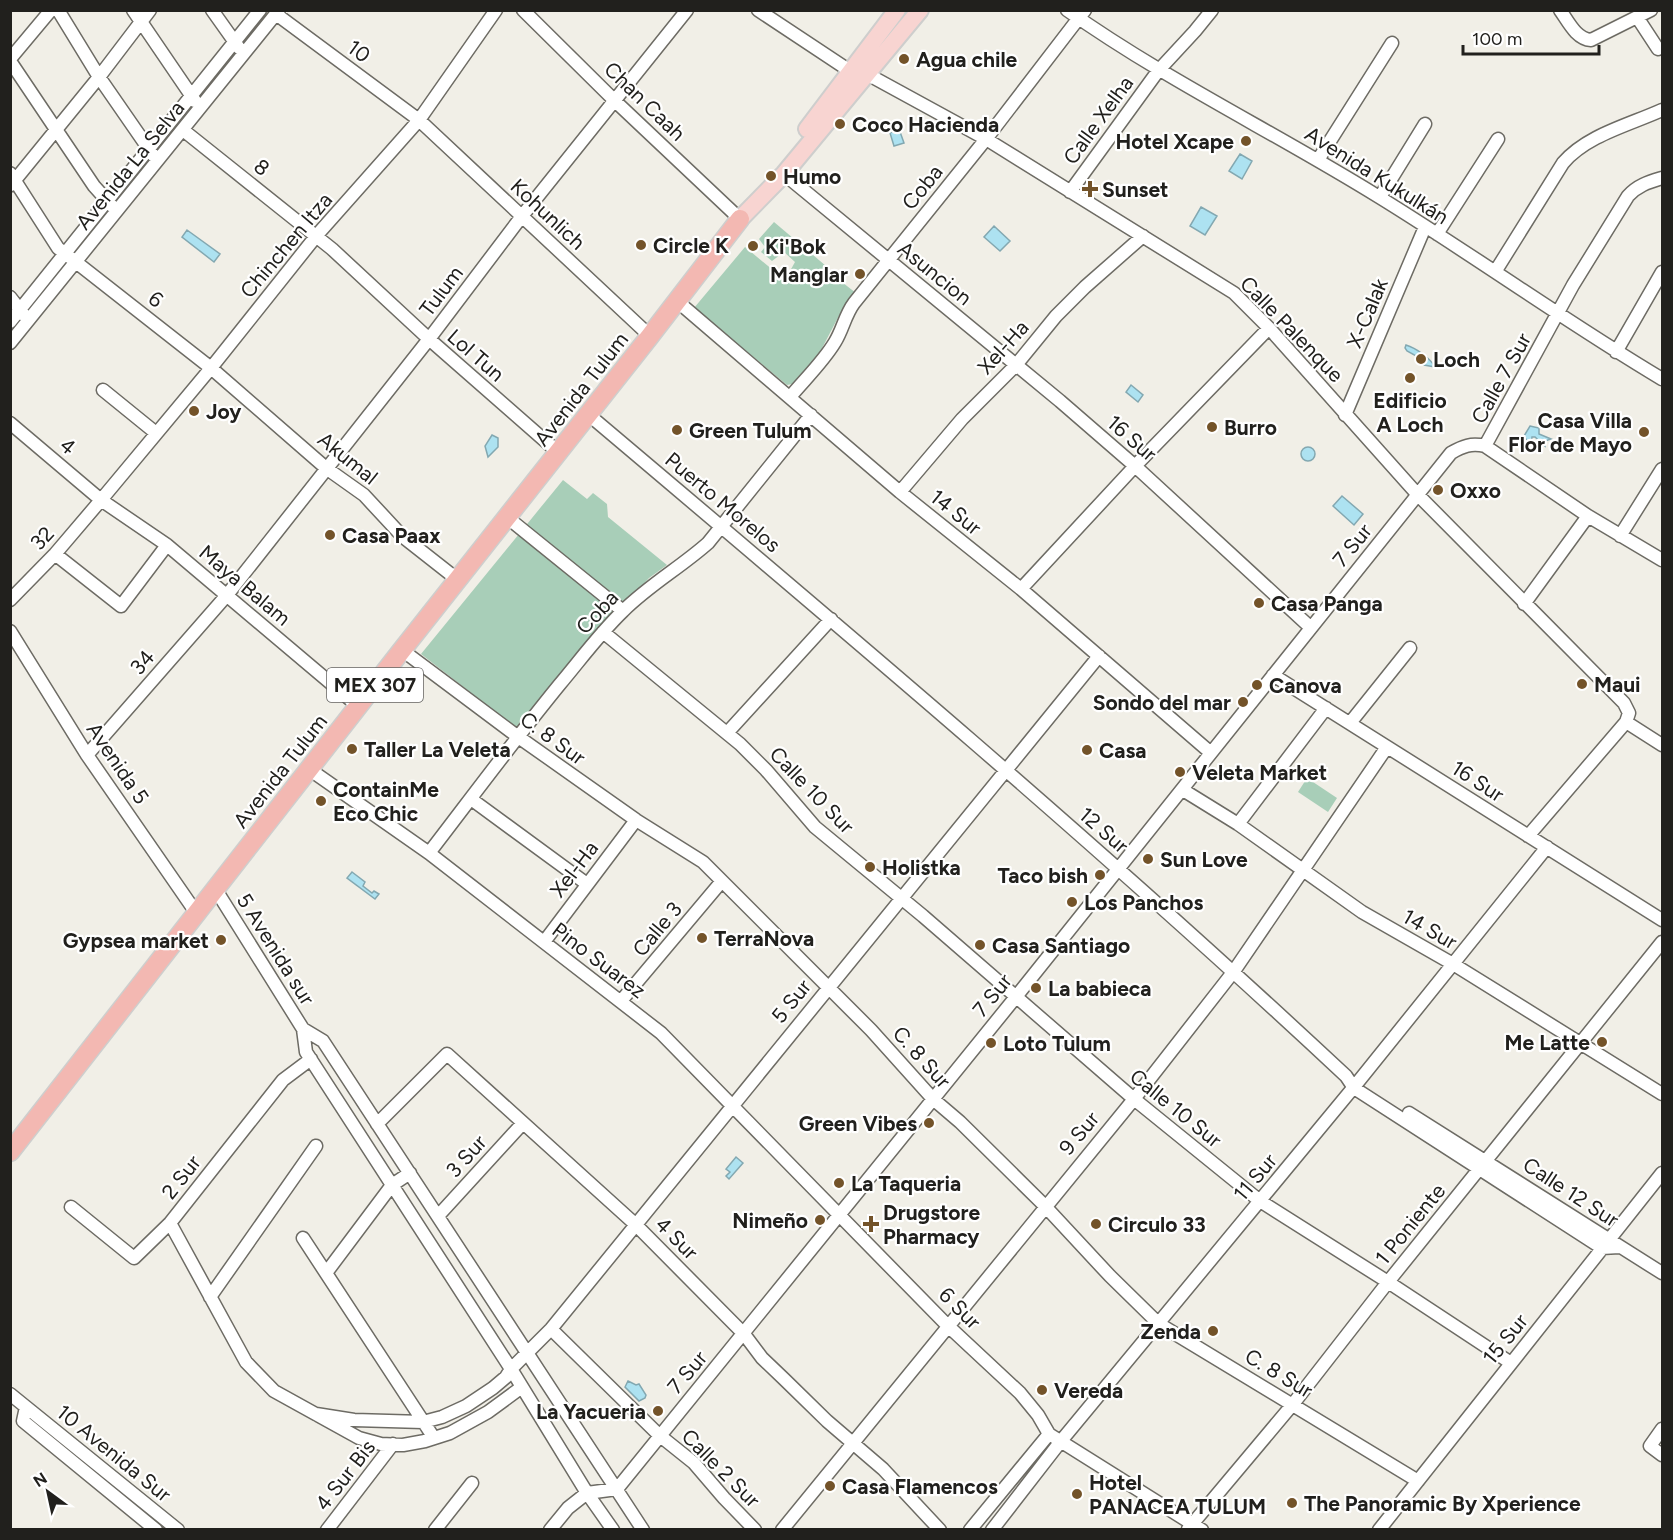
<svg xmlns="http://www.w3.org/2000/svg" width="1673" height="1540" viewBox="0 0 1673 1540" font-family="Figtree,sans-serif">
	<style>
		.green { fill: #a8ceb8 }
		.water { fill: #ade2f1; stroke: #83a8b1; stroke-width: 1.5 }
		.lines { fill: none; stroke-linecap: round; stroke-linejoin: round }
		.minor-casing { stroke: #6d6b64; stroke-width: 15 }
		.major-casing { stroke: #cececd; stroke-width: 20 }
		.highway-casing { stroke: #cececd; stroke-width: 21 }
		.minor { stroke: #fff; stroke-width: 12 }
		.major { stroke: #f8d4d1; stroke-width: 16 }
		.highway { stroke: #f3b8b2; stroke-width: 18 }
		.poi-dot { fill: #735329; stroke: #fff; stroke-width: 2 }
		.labels { text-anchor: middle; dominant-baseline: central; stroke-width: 4.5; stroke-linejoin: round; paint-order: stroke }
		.shield { fill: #fff; stroke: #646361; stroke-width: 1.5 }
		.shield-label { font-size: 20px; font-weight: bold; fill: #21201d }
		.street-label { font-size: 21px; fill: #21201d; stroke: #fff }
		.poi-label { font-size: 21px; font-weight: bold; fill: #21201d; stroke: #fff; text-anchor: start }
	</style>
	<rect width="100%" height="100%" fill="#f1efe7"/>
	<path class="green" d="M 774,222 L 826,266 L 825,269 L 856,293 L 844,306 L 819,354 L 792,384 L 787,385 L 694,308 L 745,247 L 785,280 L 795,262 L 784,252 L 772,261 L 761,252 L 765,247 L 759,239 Z
		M 563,480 L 587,499 L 593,493 L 607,504 L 608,517 L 667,565 L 649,578 L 516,728 L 421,654 Z
		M 1307,778 L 1337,798 L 1328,812 L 1298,792 Z"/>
	<path class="water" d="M 899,129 L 904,143 L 894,146 L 890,133 Z
		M 1240,154 L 1252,161 L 1242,179 L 1229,171 Z
		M 1201,207 L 1217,216 L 1205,235 L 1190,226 Z
		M 994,226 L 1010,241 L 1000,251 L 984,237 Z
		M 187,230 L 220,254 L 214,262 L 182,237 Z
		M 1406,345 C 1416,348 1430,358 1435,367 L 1424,365 L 1420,358 L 1407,351 L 1405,348 Z
		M 1131,385 L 1143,395 L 1138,402 L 1126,392 Z
		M 1530,426 L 1539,428 L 1539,434 L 1551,439 L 1545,441 L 1545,446 L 1535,437 L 1532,437 L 1531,443 L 1527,441 L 1524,436 Z
		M 492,435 L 498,438 L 498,447 L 488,457 L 485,446 Z
		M1301 454a7 7 0 1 1 14 0a7 7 0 1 1-14 0Z
		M 1342,496 L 1363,514 L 1354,525 L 1333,506 Z
		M 352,872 L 365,882 L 363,886 L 372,893 L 374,891 L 379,894 L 375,899 L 347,878 Z
		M 736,1157 L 743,1163 L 729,1179 L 726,1176 L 730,1172 L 726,1169 Z
		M 628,1381 L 636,1385 L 639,1384 L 646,1395 L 645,1398 L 639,1401 L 625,1387 Z"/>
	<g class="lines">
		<g class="minor-casing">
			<path id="minor" d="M 58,10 L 99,77 L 153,155
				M 133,10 L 195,101
				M 212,10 L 239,48
				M 523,10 L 615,101 L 740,219
				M 758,10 L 850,71 L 867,74 L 986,139 L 1234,293 L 1269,328 L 1418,495 L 1624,703 L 1629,713 L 1626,722 L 1528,836
				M 1067,10 C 1166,80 1276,133 1379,197 C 1475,256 1566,322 1662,379
				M 1560,10 C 1568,21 1576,39 1591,40 L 1651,10
				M 276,14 L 419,120 L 650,336
				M 1637,17 L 1658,49
				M 10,59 L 51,10
				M 10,61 L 94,186 L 112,206
				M 183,130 L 332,249 L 429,339 L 559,453
				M 1318,160 L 1392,43
				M 10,173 L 58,248 L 211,368 L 326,468 L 364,495 L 402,536 L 458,580
				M 784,174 L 1060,401 L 1135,466 L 1310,627
				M 11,185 L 99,77 L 150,10
				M 1070,192 L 1158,71 L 1195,31 L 1212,10
				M 1380,197 L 1425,124
				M 1437,234 L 1498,139
				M 1495,272 L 1563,163 C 1587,135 1629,125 1662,110
				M 10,297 L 24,315
				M 677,301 L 900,492 L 1021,589 L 1211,753
				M 10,322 L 260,10
				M 10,343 L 279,10
				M 1616,352 L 1662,272
				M 103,390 L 156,433
				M 790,397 C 805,379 823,362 835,342 C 843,329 845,315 854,303 L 986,139 L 1085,10
				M 589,415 C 845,631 1101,847 1346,1076 L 1354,1088 L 1602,1248 L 1619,1247
				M 1345,415 L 1425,227
				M 10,423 L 101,500 L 167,545 L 359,707
				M 1485,446 L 1573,285 L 1628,196 C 1638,185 1649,182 1662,178
				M 900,492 L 962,419 L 1016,365 L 1056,316 L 1085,287 L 1143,236
				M 508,518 L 623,611
				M 1620,536 L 1662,469
				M 55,554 L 121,606 L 167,545
				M 1021,589 L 1135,466 L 1269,328
				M 10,600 L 55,554 L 101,500 L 211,368 L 317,235 L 419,120 L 496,10
				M 1524,604 L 1588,516
				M 10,631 L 87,755 L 197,914
				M 603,632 L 740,744 L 766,770 L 815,827 L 923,916 L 1134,1099 L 1260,1201 L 1388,1282 L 1511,1363
				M 402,650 L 517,736 L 636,820 L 703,862 L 871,1030 L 933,1099 L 960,1122 L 1044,1205 L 1110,1276 L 1159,1324 L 1418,1481
				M 1273,675 L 1662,920
				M 1626,722 L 1662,745
				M 1350,723 L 1410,648
				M 727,733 L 831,619
				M 87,755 L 227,595 L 429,339 L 522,216 L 687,10
				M 309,769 L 429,853 L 661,1033 L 947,1325 L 1020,1393 L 1038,1415 L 1049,1434 L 1202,1530
				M 1183,790 L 1238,824 L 1362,912 L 1453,964 L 1662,1094
				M 471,799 L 587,884
				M 1238,824 L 1326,708
				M 429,853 C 472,797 515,739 560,684 C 581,659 600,633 623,611 C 649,585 681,567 708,543 L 811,415
				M 216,890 L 303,1029 L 306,1052 L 511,1369 L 587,1493 L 613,1530
				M 544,942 L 636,820
				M 621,1001 L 722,881
				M 303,1029 L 323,1041 L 643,1530
				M 1409,1113 L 1662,1273
				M 377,1124 L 447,1054 L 635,1224 L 744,1334 L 762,1358 L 784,1379 L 827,1421 L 883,1469 L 940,1530
				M 71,1207 L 134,1258 L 170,1223 L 283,1080 L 311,1059
				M 438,1216 L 523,1123
				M 170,1223 L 246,1362 L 274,1391 L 359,1438 L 381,1444 L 403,1445 L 425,1441 L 450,1433 L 488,1412 L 522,1387
				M 303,1238 L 434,1438
				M 326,1273 L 392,1185 L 410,1173
				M 210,1297 L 316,1146
				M 551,1329 L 659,1435 L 694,1463 L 724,1498 L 755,1530
				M 10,1394 L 178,1530
				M 26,1407 L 23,1421 L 156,1530
				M 316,1414 L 354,1420 L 423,1422 L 442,1417 L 466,1406 L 493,1388 L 506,1377 L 511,1369 L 551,1329 L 1099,656
				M 1662,1429 L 1650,1446 L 1662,1455
				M 1188,1529 L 1293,1404 L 1388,1282 L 1662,942
				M 327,1530 L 393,1444
				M 435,1530 L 472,1483
				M 550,1530 L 568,1508 L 587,1493 L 617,1489 L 1015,998 L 1451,453 C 1463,446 1471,443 1485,446 L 1588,516 L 1662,560
				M 782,1530 L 1134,1099 L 1234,971 L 1387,747
				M 970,1530 L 1049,1434
				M 992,1530 L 1061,1441 L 1358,1082 L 1547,847
				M 1379,1530 L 1662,1173"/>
		</g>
		<g class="major-casing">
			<path id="major" d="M 807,129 L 897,10
				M 740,219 L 784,174 L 920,10"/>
		</g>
		<g class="highway-casing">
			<path id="highway" d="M 10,1152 L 402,650 L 650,336 L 740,219"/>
		</g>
		<use href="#minor" class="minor"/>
		<use href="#major" class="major"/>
		<use href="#highway" class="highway"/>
	</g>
	<g class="poi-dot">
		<circle cx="904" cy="59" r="6"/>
		<circle cx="840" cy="124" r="6"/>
		<circle cx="1246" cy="141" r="6"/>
		<circle cx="771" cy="176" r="6"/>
		<path d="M1087 180h6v6h6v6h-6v6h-6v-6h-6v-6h6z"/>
		<circle cx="641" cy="245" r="6"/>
		<circle cx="753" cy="246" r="6"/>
		<circle cx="860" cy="274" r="6"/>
		<circle cx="1421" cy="359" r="6"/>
		<circle cx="1410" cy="378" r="6"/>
		<circle cx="194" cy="411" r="6"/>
		<circle cx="1212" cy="427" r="6"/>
		<circle cx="677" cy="430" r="6"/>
		<circle cx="1644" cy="432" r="6"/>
		<circle cx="1438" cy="490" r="6"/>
		<circle cx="330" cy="535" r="6"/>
		<circle cx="1259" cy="603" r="6"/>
		<circle cx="1582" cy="684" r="6"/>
		<circle cx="1257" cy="685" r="6"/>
		<circle cx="1243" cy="702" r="6"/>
		<circle cx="352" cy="749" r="6"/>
		<circle cx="1087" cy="750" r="6"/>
		<circle cx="1180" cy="772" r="6"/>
		<circle cx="321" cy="801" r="6"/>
		<circle cx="1148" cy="859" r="6"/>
		<circle cx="870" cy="867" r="6"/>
		<circle cx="1100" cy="875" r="6"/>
		<circle cx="1072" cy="902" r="6"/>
		<circle cx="702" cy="938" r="6"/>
		<circle cx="221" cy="940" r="6"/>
		<circle cx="980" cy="945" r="6"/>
		<circle cx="1036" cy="988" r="6"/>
		<circle cx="1602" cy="1042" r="6"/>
		<circle cx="991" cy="1043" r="6"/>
		<circle cx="929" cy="1123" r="6"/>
		<circle cx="839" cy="1183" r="6"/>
		<circle cx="820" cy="1220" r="6"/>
		<path d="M868 1215h6v6h6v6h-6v6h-6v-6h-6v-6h6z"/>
		<circle cx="1096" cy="1224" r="6"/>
		<circle cx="1213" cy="1331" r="6"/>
		<circle cx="1042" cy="1390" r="6"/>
		<circle cx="658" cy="1411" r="6"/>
		<circle cx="830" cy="1486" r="6"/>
		<circle cx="1077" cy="1494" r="6"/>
		<circle cx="1292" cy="1503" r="6"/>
	</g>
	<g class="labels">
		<rect class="shield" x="327" y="668" width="96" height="34" rx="4.5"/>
		<g class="shield-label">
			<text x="375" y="685">MEX 307</text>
		</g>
		<g class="street-label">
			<text transform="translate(359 51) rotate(36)">10</text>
			<text transform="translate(645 101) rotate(44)">Chan Caah</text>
			<text transform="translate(1098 120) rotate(-54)">Calle Xelha</text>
			<text transform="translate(130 165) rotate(-51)">Avenida La Selva</text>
			<text transform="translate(262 167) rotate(38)">8</text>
			<text transform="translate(1377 175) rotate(32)">Avenida Kukulkán</text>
			<text transform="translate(922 187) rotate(-51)">Coba</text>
			<text transform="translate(548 214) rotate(43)">Kohunlich</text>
			<text transform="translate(286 245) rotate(-50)">Chinchen Itza</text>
			<text transform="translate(935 273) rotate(39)">Asuncion</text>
			<text transform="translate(441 291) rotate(-53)">Tulum</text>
			<text transform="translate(156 299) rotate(38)">6</text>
			<text transform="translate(1367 313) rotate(-67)">X-Calak</text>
			<text transform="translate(1292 329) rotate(46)">Calle Palenque</text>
			<text transform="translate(1003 347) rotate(-48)">Xel-Ha</text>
			<text transform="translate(476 355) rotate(41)">Lol Tun</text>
			<text transform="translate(1501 378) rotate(-61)">Calle 7 Sur</text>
			<text transform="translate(581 389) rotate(-52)">Avenida Tulum</text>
			<text transform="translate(1132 438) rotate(41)">16 Sur</text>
			<text transform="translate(68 446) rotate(40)">4</text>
			<text transform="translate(348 458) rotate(39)">Akumal</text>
			<text transform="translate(723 502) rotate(40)">Puerto Morelos</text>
			<text transform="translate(956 512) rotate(39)">14 Sur</text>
			<text transform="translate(42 538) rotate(-48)">32</text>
			<text transform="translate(1352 545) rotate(-51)">7 Sur</text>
			<text transform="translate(245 585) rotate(40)">Maya Balam</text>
			<text transform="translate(597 612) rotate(-47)">Coba</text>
			<text transform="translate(142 662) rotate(-49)">34</text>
			<text transform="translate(553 738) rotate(36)">C. 8 Sur</text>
			<text transform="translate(118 763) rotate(56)">Avenida 5</text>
			<text transform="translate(280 771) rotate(-52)">Avenida Tulum</text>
			<text transform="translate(1478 781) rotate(33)">16 Sur</text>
			<text transform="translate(812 790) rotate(46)">Calle 10 Sur</text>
			<text transform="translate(1104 830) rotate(41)">12 Sur</text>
			<text transform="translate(574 869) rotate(-53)">Xel-Ha</text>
			<text transform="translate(657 929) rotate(-50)">Calle 3</text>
			<text transform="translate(1430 929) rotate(30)">14 Sur</text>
			<text transform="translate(276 949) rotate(58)">5 Avenida sur</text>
			<text transform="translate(599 960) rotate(37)">Pino Suarez</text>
			<text transform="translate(992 995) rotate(-51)">7 Sur</text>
			<text transform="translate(791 1001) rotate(-51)">5 Sur</text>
			<text transform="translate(922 1057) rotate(48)">C. 8 Sur</text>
			<text transform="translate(1176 1108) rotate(39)">Calle 10 Sur</text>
			<text transform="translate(1079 1133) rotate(-50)">9 Sur</text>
			<text transform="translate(466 1156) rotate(-48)">3 Sur</text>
			<text transform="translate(181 1177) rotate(-52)">2 Sur</text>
			<text transform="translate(1255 1177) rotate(-50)">11 Sur</text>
			<text transform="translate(1571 1192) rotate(33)">Calle 12 Sur</text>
			<text transform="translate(1410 1224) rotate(-51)">1 Poniente</text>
			<text transform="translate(677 1238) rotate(45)">4 Sur</text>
			<text transform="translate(960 1308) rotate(45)">6 Sur</text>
			<text transform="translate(1505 1339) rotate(-51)">15 Sur</text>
			<text transform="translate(687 1372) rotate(-50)">7 Sur</text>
			<text transform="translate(1279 1373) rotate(31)">C. 8 Sur</text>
			<text transform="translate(114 1453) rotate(39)">10 Avenida Sur</text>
			<text transform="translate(721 1468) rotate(45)">Calle 2 Sur</text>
			<text transform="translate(345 1475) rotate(-52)">4 Sur Bis</text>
		</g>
		<g class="poi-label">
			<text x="916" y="59">Agua chile</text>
			<text x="852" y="124">Coco Hacienda</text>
			<text x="1234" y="141" text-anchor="end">Hotel Xcape</text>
			<text x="783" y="176">Humo</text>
			<text x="1102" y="189">Sunset</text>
			<text x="653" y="245">Circle K</text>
			<text x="765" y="246">Ki'Bok</text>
			<text x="848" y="274" text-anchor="end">Manglar</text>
			<text x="1433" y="359">Loch</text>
			<text x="1410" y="400" text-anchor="middle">Edificio<tspan x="1410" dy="24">A Loch</tspan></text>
			<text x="206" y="411">Joy</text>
			<text x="1632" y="420" text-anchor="end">Casa Villa<tspan x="1632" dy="24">Flor de Mayo</tspan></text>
			<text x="1224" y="427">Burro</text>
			<text x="689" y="430">Green Tulum</text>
			<text x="1450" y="490">Oxxo</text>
			<text x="342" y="535">Casa Paax</text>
			<text x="1271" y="603">Casa Panga</text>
			<text x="1594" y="684">Maui</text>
			<text x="1269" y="685">Canova</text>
			<text x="1231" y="702" text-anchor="end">Sondo del mar</text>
			<text x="364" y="749">Taller La Veleta</text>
			<text x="1099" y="750">Casa</text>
			<text x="1192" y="772">Veleta Market</text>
			<text x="333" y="789">ContainMe<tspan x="333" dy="24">Eco Chic</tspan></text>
			<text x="1160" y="859">Sun Love</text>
			<text x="882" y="867">Holistka</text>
			<text x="1088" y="875" text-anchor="end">Taco bish</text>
			<text x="1084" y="902">Los Panchos</text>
			<text x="714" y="938">TerraNova</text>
			<text x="209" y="940" text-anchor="end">Gypsea market</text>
			<text x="992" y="945">Casa Santiago</text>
			<text x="1048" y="988">La babieca</text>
			<text x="1590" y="1042" text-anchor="end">Me Latte</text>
			<text x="1003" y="1043">Loto Tulum</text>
			<text x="917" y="1123" text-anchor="end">Green Vibes</text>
			<text x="851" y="1183">La Taqueria</text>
			<text x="883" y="1212">Drugstore<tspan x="883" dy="24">Pharmacy</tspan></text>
			<text x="808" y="1220" text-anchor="end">Nimeño</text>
			<text x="1108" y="1224">Circulo 33</text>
			<text x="1201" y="1331" text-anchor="end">Zenda</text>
			<text x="1054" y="1390">Vereda</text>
			<text x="646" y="1411" text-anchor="end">La Yacueria</text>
			<text x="1089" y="1482">Hotel<tspan x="1089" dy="24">PANACEA TULUM</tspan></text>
			<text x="842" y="1486">Casa Flamencos</text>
			<text x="1304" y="1503">The Panoramic By Xperience</text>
		</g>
	</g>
	<rect width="1673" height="1540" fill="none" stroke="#21201d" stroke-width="24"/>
	<g transform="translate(48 1492) rotate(327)" stroke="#ffffff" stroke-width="4.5" paint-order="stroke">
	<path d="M0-4.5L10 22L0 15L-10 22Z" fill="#21201d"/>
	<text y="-9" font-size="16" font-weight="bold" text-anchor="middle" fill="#21201d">N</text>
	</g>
	<path d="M1463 45v9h136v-9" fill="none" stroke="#21201d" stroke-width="3"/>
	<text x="1472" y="45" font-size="18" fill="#21201d" stroke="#ffffff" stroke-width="4.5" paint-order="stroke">100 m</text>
</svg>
